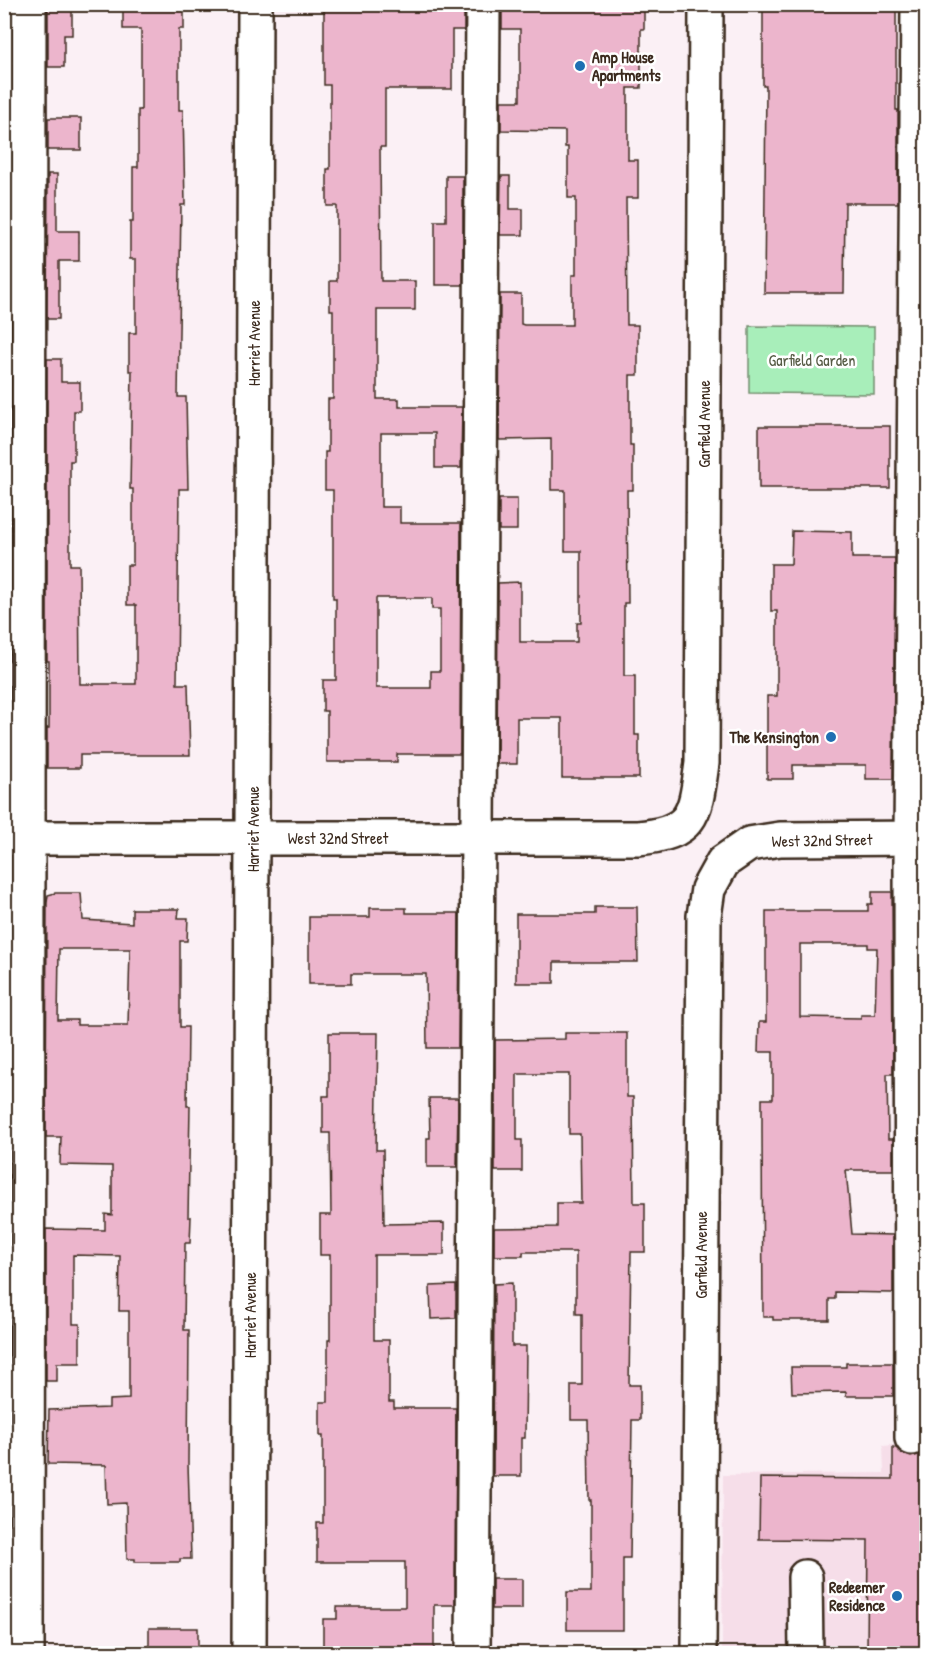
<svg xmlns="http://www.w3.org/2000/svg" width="931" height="1658" viewBox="0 0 931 1658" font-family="'Patrick Hand',sans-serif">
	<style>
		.built { fill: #f6dee9 }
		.green { fill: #a8eeba; stroke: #728c6c; stroke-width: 1.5 }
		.building { fill: #ecb5cc; stroke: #3b2a1e; stroke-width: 1.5; fill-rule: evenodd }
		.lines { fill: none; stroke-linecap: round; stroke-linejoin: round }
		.minor-casing { stroke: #3b2a1e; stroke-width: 38 }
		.minor { stroke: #fff; stroke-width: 33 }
		.poi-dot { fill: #1f6fb2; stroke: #fff; stroke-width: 2 }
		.labels { text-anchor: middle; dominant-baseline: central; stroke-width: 5; stroke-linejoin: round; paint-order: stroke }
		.poi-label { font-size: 16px; font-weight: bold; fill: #3b2a1e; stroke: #fff; text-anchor: end }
		.street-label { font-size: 16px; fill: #3b2a1e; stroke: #fff }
		.park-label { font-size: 16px; fill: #565b45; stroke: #fff }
	</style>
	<rect width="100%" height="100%" fill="#fbf0f5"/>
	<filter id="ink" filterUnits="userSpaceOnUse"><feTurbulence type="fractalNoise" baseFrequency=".0167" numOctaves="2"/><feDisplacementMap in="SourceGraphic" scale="12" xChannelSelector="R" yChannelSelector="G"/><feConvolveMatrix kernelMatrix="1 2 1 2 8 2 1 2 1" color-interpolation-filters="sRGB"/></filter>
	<g filter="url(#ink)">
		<path class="built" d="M 926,1084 L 926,1653 L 722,1654 L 723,1475 L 884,1473 L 883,1446 L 913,1443 Z"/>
		<path class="green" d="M 749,326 L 874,327 L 874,394 L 749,393 Z"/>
		<path class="building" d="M 123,4 L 184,4 L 184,29 L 179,29 L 179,110 L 183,110 L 185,205 L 181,205 L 178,397 L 186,397 L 188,489 L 179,489 L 177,684 L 188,684 L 190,755 L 80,755 L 80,768 L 47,768 L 47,728 L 49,728 L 49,661 L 47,661 L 47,359 L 61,359 L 61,382 L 80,382 L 80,411 L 74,411 L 74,461 L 70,461 L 70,565 L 79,565 L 80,684 L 136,684 L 136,605 L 127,605 L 127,565 L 133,565 L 133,489 L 130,489 L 132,371 L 129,371 L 129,333 L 136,333 L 136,259 L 130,259 L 130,222 L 133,222 L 133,167 L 138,167 L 138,110 L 141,110 L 141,29 L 123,29 Z
			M 324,4 L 464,4 L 464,30 L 452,30 L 452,89 L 385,89 L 385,147 L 380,147 L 381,281 L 415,281 L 415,310 L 377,310 L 377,399 L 399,399 L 399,407 L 462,407 L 461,468 L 435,468 L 435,433 L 381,433 L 381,507 L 400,507 L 400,523 L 461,523 L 460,754 L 397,754 L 397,762 L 327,762 L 327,711 L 323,711 L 323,680 L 336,680 L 336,598 L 333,598 L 333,490 L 325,490 L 325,452 L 328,452 L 328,399 L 333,399 L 333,310 L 330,310 L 330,281 L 337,281 L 337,206 L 327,206 L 327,169 L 330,169 L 330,85 L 324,85 ZM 376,598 L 432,598 L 432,609 L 440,609 L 440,671 L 431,671 L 431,688 L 376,688 Z
			M 502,4 L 644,4 L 644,29 L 641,29 L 641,88 L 628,88 L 628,160 L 638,160 L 638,198 L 626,198 L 627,325 L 638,325 L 638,375 L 630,375 L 630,445 L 633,445 L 633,490 L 627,490 L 628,603 L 624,603 L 624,676 L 635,676 L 635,735 L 639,735 L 639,778 L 562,778 L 562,718 L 517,718 L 517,764 L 497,764 L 498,583 L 520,582 L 520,642 L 577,642 L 577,623 L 581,623 L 581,551 L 565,551 L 565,490 L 551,490 L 551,439 L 499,440 L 500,294 L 521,294 L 521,324 L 524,325 L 572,325 L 572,275 L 576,275 L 576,198 L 568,198 L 568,147 L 565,147 L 565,131 L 501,130 L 501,101 L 520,101 L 520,29 L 502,29 Z
			M 763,4 L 800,4 L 800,7 L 855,7 L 855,4 L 896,4 L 896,110 L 898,110 L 898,203 L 845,203 L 844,293 L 764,293 L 766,86 L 763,86 Z
			M 48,7 L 72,7 L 72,35 L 64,35 L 64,67 L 48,67 Z
			M 4,9 L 10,9 L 10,67 L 4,67 Z
			M 48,118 L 81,118 L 81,150 L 48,150 Z
			M 4,174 L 10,174 L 10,262 L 4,262 Z
			M 48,174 L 57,174 L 57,231 L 79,231 L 79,261 L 59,261 L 59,319 L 47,319 Z
			M 446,176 L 463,176 L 463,285 L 435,285 L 435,221 L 446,221 Z
			M 501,176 L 510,176 L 510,209 L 523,209 L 523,235 L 500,235 Z
			M 759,426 L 890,426 L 890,488 L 759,488 Z
			M 499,499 L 517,499 L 517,530 L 499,530 Z
			M 4,525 L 10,525 L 9,661 L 4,661 Z
			M 792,531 L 852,532 L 852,558 L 895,558 L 893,779 L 866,779 L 866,765 L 793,765 L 793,779 L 767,779 L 767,696 L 777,696 L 777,611 L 771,611 L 771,564 L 791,564 Z
			M 4,728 L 9,728 L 9,755 L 4,755 Z
			M 872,892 L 892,892 L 893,1074 L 887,1074 L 888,1139 L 893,1139 L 893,1170 L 846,1170 L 852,1234 L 893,1235 L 893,1293 L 835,1292 L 835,1299 L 829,1299 L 829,1320 L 773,1320 L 773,1317 L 763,1317 L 762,1131 L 762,1099 L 773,1099 L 773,1052 L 758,1052 L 759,1022 L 766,1022 L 766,911 L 868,911 L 868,904 L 872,904 ZM 800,944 L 868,944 L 868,948 L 877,948 L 875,1015 L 861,1015 L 861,1018 L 800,1017 Z
			M 55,893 L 81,893 L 83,920 L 132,923 L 132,909 L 179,909 L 178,918 L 188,918 L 187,941 L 180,941 L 180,1027 L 188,1027 L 187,1106 L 190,1106 L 188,1217 L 191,1217 L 190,1243 L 185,1243 L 184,1330 L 189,1330 L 188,1464 L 191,1559 L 180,1559 L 180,1562 L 135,1562 L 135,1559 L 127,1559 L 126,1503 L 107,1504 L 106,1465 L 48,1464 L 49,1410 L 109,1408 L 109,1400 L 129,1399 L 129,1311 L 119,1311 L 120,1256 L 73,1255 L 73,1324 L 80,1324 L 80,1363 L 57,1363 L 57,1381 L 46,1381 L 46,1229 L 105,1230 L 105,1214 L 112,1215 L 112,1166 L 60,1165 L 61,1137 L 46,1137 L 47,903 L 48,895 ZM 59,949 L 130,949 L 128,1025 L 77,1025 L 77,1020 L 58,1020 Z
			M 595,907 L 637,907 L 638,962 L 554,962 L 554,983 L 516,983 L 516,914 L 595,914 Z
			M 370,908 L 406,908 L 406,913 L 459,913 L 458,1048 L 427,1048 L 426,974 L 351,974 L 351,984 L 309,984 L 309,917 L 370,917 Z
			M 4,910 L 9,910 L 9,1137 L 4,1137 Z
			M 329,1033 L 378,1033 L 376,1150 L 383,1150 L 384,1224 L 444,1223 L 444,1255 L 374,1255 L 374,1340 L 389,1340 L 389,1402 L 394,1402 L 394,1408 L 456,1408 L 455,1605 L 434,1605 L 434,1653 L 323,1653 L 323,1619 L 337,1619 L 337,1607 L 405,1607 L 405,1562 L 317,1562 L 317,1523 L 323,1523 L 323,1436 L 320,1436 L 320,1402 L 328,1402 L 328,1340 L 330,1340 L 330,1255 L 320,1255 L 320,1215 L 331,1215 L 330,1133 L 323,1133 L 323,1096 L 329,1096 Z
			M 565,1033 L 627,1033 L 627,1097 L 633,1097 L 634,1203 L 645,1203 L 645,1252 L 631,1252 L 629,1385 L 640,1385 L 640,1420 L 632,1420 L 630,1558 L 623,1558 L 623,1630 L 567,1630 L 567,1592 L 591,1592 L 591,1500 L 589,1500 L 588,1420 L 571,1420 L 571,1385 L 582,1385 L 582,1314 L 576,1314 L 576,1252 L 523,1252 L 523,1256 L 494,1256 L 494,1228 L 557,1227 L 557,1203 L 581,1203 L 580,1134 L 569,1134 L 569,1074 L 517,1074 L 517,1140 L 522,1140 L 522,1171 L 495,1171 L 495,1040 L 565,1039 Z
			M 429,1098 L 458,1098 L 457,1167 L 427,1167 L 427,1138 L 430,1138 Z
			M 512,1283 L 512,1346 L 526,1346 L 525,1438 L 521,1438 L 521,1476 L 493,1476 L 494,1284 Z
			M 456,1285 L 456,1318 L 431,1319 L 430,1286 Z
			M 4,1295 L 9,1295 L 9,1380 L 4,1380 Z
			M 846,1363 L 893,1363 L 893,1396 L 846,1396 L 846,1392 L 792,1393 L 791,1367 L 846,1367 Z
			M 893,1447 L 896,1448 L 903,1454 L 911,1457 L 921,1454 L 927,1449 L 927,1652 L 922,1653 L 867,1652 L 868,1540 L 759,1539 L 760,1478 L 893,1479 Z
			M 492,1579 L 522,1579 L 522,1609 L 492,1609 Z
			M 149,1628 L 198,1628 L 198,1653 L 149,1653 Z"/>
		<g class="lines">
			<g class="minor-casing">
				<path id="minor" d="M 4,838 L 638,838 C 695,833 695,813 702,763 L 706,4
					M 912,1438 L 911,838 L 918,4
					M 805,1577 L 806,1654
					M 27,1654 L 29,4
					M 249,1654 L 255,4
					M 473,1654 L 483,4
					M 699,1654 L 704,916 L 708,889 L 723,862 L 749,844 L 780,839 L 926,838"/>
			</g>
			<use href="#minor" class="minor"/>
		</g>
	</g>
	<g class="poi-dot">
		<circle cx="580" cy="66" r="6"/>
		<circle cx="831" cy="737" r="6"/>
		<circle cx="897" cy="1596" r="6"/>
	</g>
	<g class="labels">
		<g class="poi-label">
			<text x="592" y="57" text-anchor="start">Amp House<tspan x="592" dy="18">Apartments</tspan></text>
			<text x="819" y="737">The Kensington</text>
			<text x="885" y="1587">Redeemer<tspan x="885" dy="18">Residence</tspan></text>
		</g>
		<g class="street-label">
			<text transform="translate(254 343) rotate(-90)">Harriet Avenue</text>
			<text transform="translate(704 424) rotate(-90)">Garfield Avenue</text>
			<text transform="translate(253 829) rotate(-90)">Harriet Avenue</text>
			<text x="338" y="838">West 32nd Street</text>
			<text transform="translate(822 840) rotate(-1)">West 32nd Street</text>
			<text transform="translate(701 1255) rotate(-90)">Garfield Avenue</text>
			<text transform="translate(250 1315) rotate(-90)">Harriet Avenue</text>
		</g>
		<g class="park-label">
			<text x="812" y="360">Garfield Garden</text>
		</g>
	</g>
	<rect width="931" height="1658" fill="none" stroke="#fff" stroke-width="24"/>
	<rect x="12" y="12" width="907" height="1634" fill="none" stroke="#3b2a1e" stroke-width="2" filter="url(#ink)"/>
</svg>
